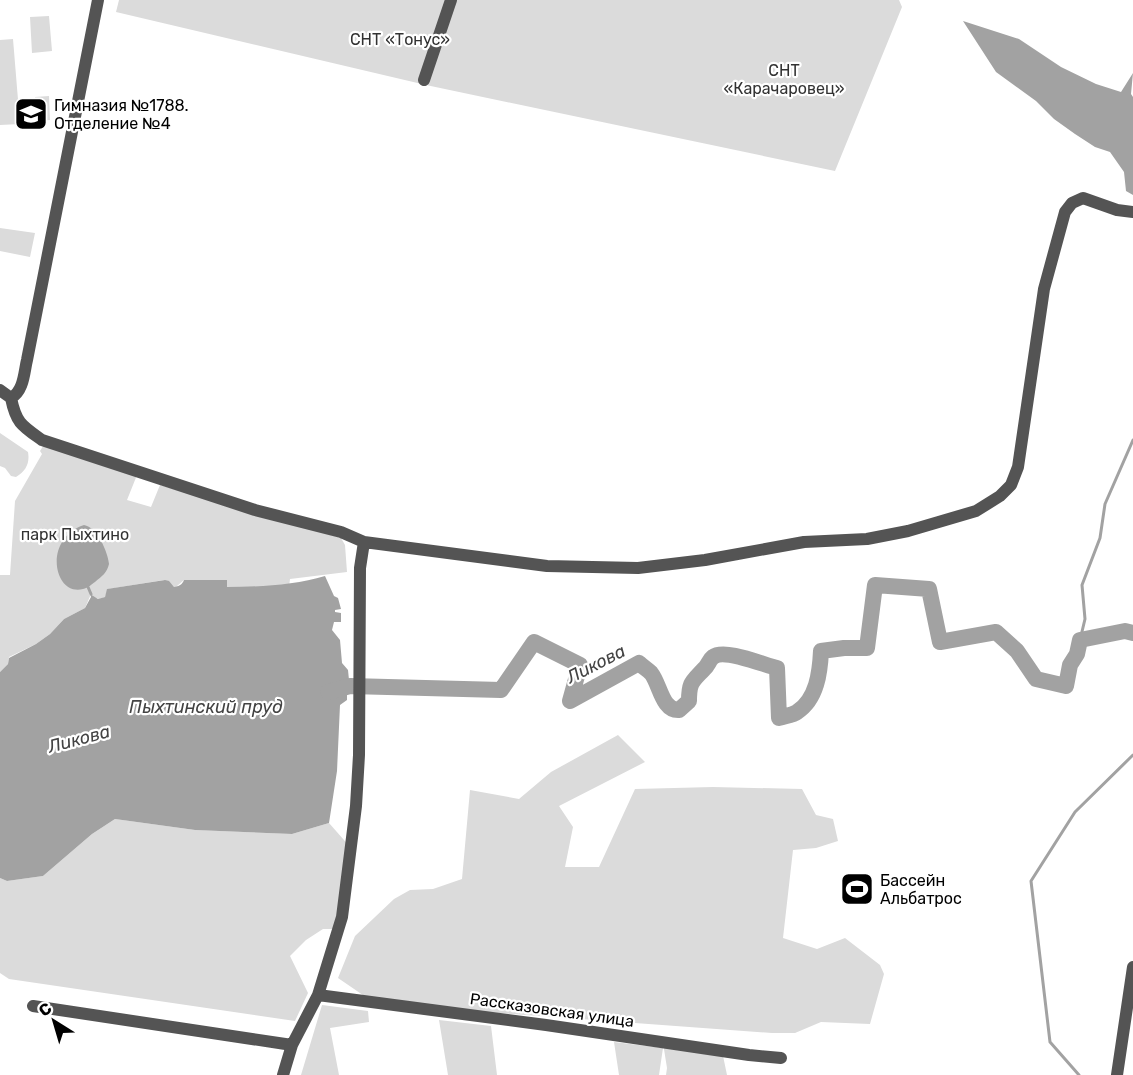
<svg xmlns="http://www.w3.org/2000/svg" width="1133" height="1075" viewBox="0 0 1133 1075" font-family="Rubik,sans-serif">
	<style>
		.green { fill: #dbdbdb }
		.water { fill: #a2a2a2 }
		.lines { fill: none; stroke-linecap: round; stroke-linejoin: round }
		.stream { stroke: #a2a2a2; stroke-width: 3 }
		.river { stroke: #a2a2a2; stroke-width: 16 }
		.minor { stroke: #545454; stroke-width: 12 }
		.labels { text-anchor: middle; dominant-baseline: central; stroke-width: 4.5; stroke-linejoin: round; paint-order: stroke }
		.park-label { font-size: 16px; fill: #323232; stroke: #fff }
		.poi-label { font-size: 16px; fill: #000; stroke: #fff; text-anchor: start }
		.street-label { font-size: 16px; fill: #000; stroke: #fff }
		.water-label { font-size: 18px; font-style: italic; fill: #434343; stroke: #fff }
	</style>
	<rect width="100%" height="100%" fill="#fff"/>
	<path class="green" d="M 119,0 L 899,0 L 902,7 L 835,171 L 426,85 L 116,12 Z
		M 49,16 L 52,51 L 32,53 L 30,17 Z
		M 13,39 L 20,124 L 0,125 L 0,40 Z
		M 49,96 L 50,120 L 37,121 L 35,97 Z
		M 0,228 L 35,233 L 30,257 L 0,251 Z
		M 0,433 L 28,452 C 30,463 26,471 16,477 L 11,476 L 5,468 L 0,466 Z
		M 45,443 L 137,475 L 127,500 L 151,507 L 160,485 L 341,538 L 345,545 L 347,572 L 290,579 L 289,587 L 227,587 L 226,580 L 184,580 L 177,586 L 174,587 L 164,580 L 108,589 L 105,597 L 99,599 L 93,597 L 91,594 L 85,608 L 64,619 L 50,634 L 36,644 L 9,657 L 8,664 L 0,672 L 0,575 L 10,575 L 15,501 L 42,454 L 40,451 Z
		M 618,735 L 645,762 L 559,806 L 573,827 L 565,867 L 599,867 L 635,789 L 713,787 L 802,789 L 816,815 L 833,819 L 838,841 L 816,848 L 793,850 L 783,938 L 817,949 L 845,938 L 880,965 L 884,974 L 870,1024 L 821,1022 L 795,1033 L 772,1033 L 376,1004 L 338,978 L 355,936 L 394,899 L 410,890 L 433,889 L 462,879 L 470,790 L 519,799 L 551,772 Z
		M 115,819 L 195,830 L 292,834 L 329,823 L 351,848 L 338,929 L 323,929 L 306,940 L 290,956 L 308,993 L 295,1021 L 9,979 L 0,973 L 0,878 L 7,881 L 43,876 L 92,834 Z
		M 322,1005 L 368,1011 L 369,1022 L 330,1028 L 339,1075 L 301,1075 Z
		M 439,1020 L 491,1026 L 497,1075 L 448,1075 Z
		M 614,1042 L 663,1048 L 659,1075 L 619,1075 Z
		M 663,1043 L 722,1051 L 727,1075 L 666,1075 L 667,1068 Z"/>
	<path class="water" d="M 963,21 L 1019,39 L 1061,67 L 1096,84 L 1121,92 L 1133,73 L 1131,94 L 1133,97 L 1133,195 L 1126,191 L 1124,172 L 1110,152 L 1095,147 L 1075,134 L 1054,119 L 1036,101 L 996,72 Z
		M 84,525 C 97,527 108,552 109,564 C 107,573 102,576 95,582 C 92,584 88,588 83,589 C 54,597 42,539 84,525 Z
		M 325,576 L 334,596 L 338,598 L 341,609 L 335,610 L 335,612 L 341,613 L 341,622 L 334,622 L 332,630 L 340,640 L 342,663 L 348,670 L 350,690 L 347,691 L 347,700 L 340,705 L 337,771 L 329,823 L 292,834 L 195,830 L 115,819 L 92,834 L 43,876 L 7,881 L 0,878 L 0,672 L 8,664 L 9,658 L 36,644 L 50,634 L 64,619 L 85,608 L 91,597 L 90,594 L 98,599 L 105,597 L 107,589 L 165,580 L 169,581 L 174,587 C 179,586 182,585 184,580 L 227,580 L 227,587 C 259,587 295,585 325,576 Z"/>
	<g class="lines">
		<path class="stream" d="M 88,587 L 91,594
			M 1080,640 L 1085,619 L 1082,585 L 1100,538 L 1105,504 L 1133,440
			M 1079,1075 L 1050,1042 L 1031,881 L 1075,812 L 1133,755"/>
		<path class="river" d="M 328,692 L 350,686 L 501,690 L 534,642 L 580,665 L 570,701 L 639,663 C 643,667 648,670 651,673 C 660,684 662,711 679,710 L 689,701 C 689,682 692,682 704,669 C 708,666 709,660 713,657 C 724,648 764,665 777,668 L 779,718 C 785,716 793,715 797,712 C 817,699 820,672 821,651 L 844,648 L 867,648 L 875,585 L 929,589 L 940,642 L 996,632 L 1017,651 L 1036,679 L 1066,686 L 1070,665 L 1077,654 L 1080,640 L 1125,631 L 1133,633"/>
		<path class="minor" d="M 424,80 L 451,0
			M 0,390 L 11,398
			M 11,398 C 16,423 22,426 42,440 L 255,510 L 341,532 L 364,542 L 547,566 L 638,568 L 705,560 L 804,542 L 867,539 L 908,531 L 976,511 L 1000,496 L 1011,485 L 1018,467 L 1044,289 L 1065,212 L 1072,203 L 1083,198 L 1117,210 L 1133,212
			M 11,398 C 24,391 24,372 27,360 L 98,0
			M 318,995 L 546,1025 L 749,1055 L 781,1058
			M 33,1006 L 292,1045
			M 283,1075 L 292,1045 L 318,995 L 342,917 L 356,806 L 359,755 L 360,568 L 364,542
			M 1117,1075 L 1133,967"/>
	</g>
	<defs>
		<g id="school-square" transform="scale(1.725)"><rect x="-9" y="-9" width="18" height="18" rx="4" fill="#000" stroke="#fff"/><path d="M0-5L7-2L0 1L-7-2ZM-4 1L0 2.5L4 1V4Q0 6-4 4Z" fill="#fff"/></g>
		<g id="stadium-square" transform="scale(1.725)"><rect x="-9" y="-9" width="18" height="18" rx="4" fill="#000" stroke="#fff"/><path d="M0-5a6.5 5 0 1 0 0 10a6.5 5 0 1 0 0-10ZM-3.5-1.8h7v3.6h-7Z" fill="#fff"/></g>
	</defs>
	<g fill-rule="evenodd">
		<use href="#school-square" x="31" y="114"/>
		<use href="#stadium-square" x="857" y="889"/>
	</g>
	<g class="labels">
		<g class="park-label">
			<text x="400" y="39">СНТ «Тонус»</text>
			<text x="784" y="70">СНТ<tspan x="784" dy="18">«Карачаровец»</tspan></text>
			<text x="75" y="534">парк Пыхтино</text>
		</g>
		<g class="poi-label">
			<text x="54" y="105">Гимназия №1788.<tspan x="54" dy="18">Отделение №4</tspan></text>
			<text x="880" y="880">Бассейн<tspan x="880" dy="18">Альбатрос</tspan></text>
		</g>
		<g class="street-label">
			<text transform="translate(552 1010) rotate(8)">Рассказовская улица</text>
		</g>
		<g class="water-label">
			<text transform="translate(596 664) rotate(-27)">Ликова</text>
			<text x="206" y="707">Пыхтинский пруд</text>
			<text transform="translate(79 739) rotate(-15)">Ликова</text>
		</g>
	</g>
	<g transform="translate(54 1021) rotate(323)" stroke="#ffffff" stroke-width="4.5" paint-order="stroke">
	<path d="M0-4.5L10 22L0 15L-10 22Z" fill="#000000"/>
	<text y="-9" font-size="16" font-weight="bold" text-anchor="middle" fill="#000000">С</text>
	</g>
</svg>
